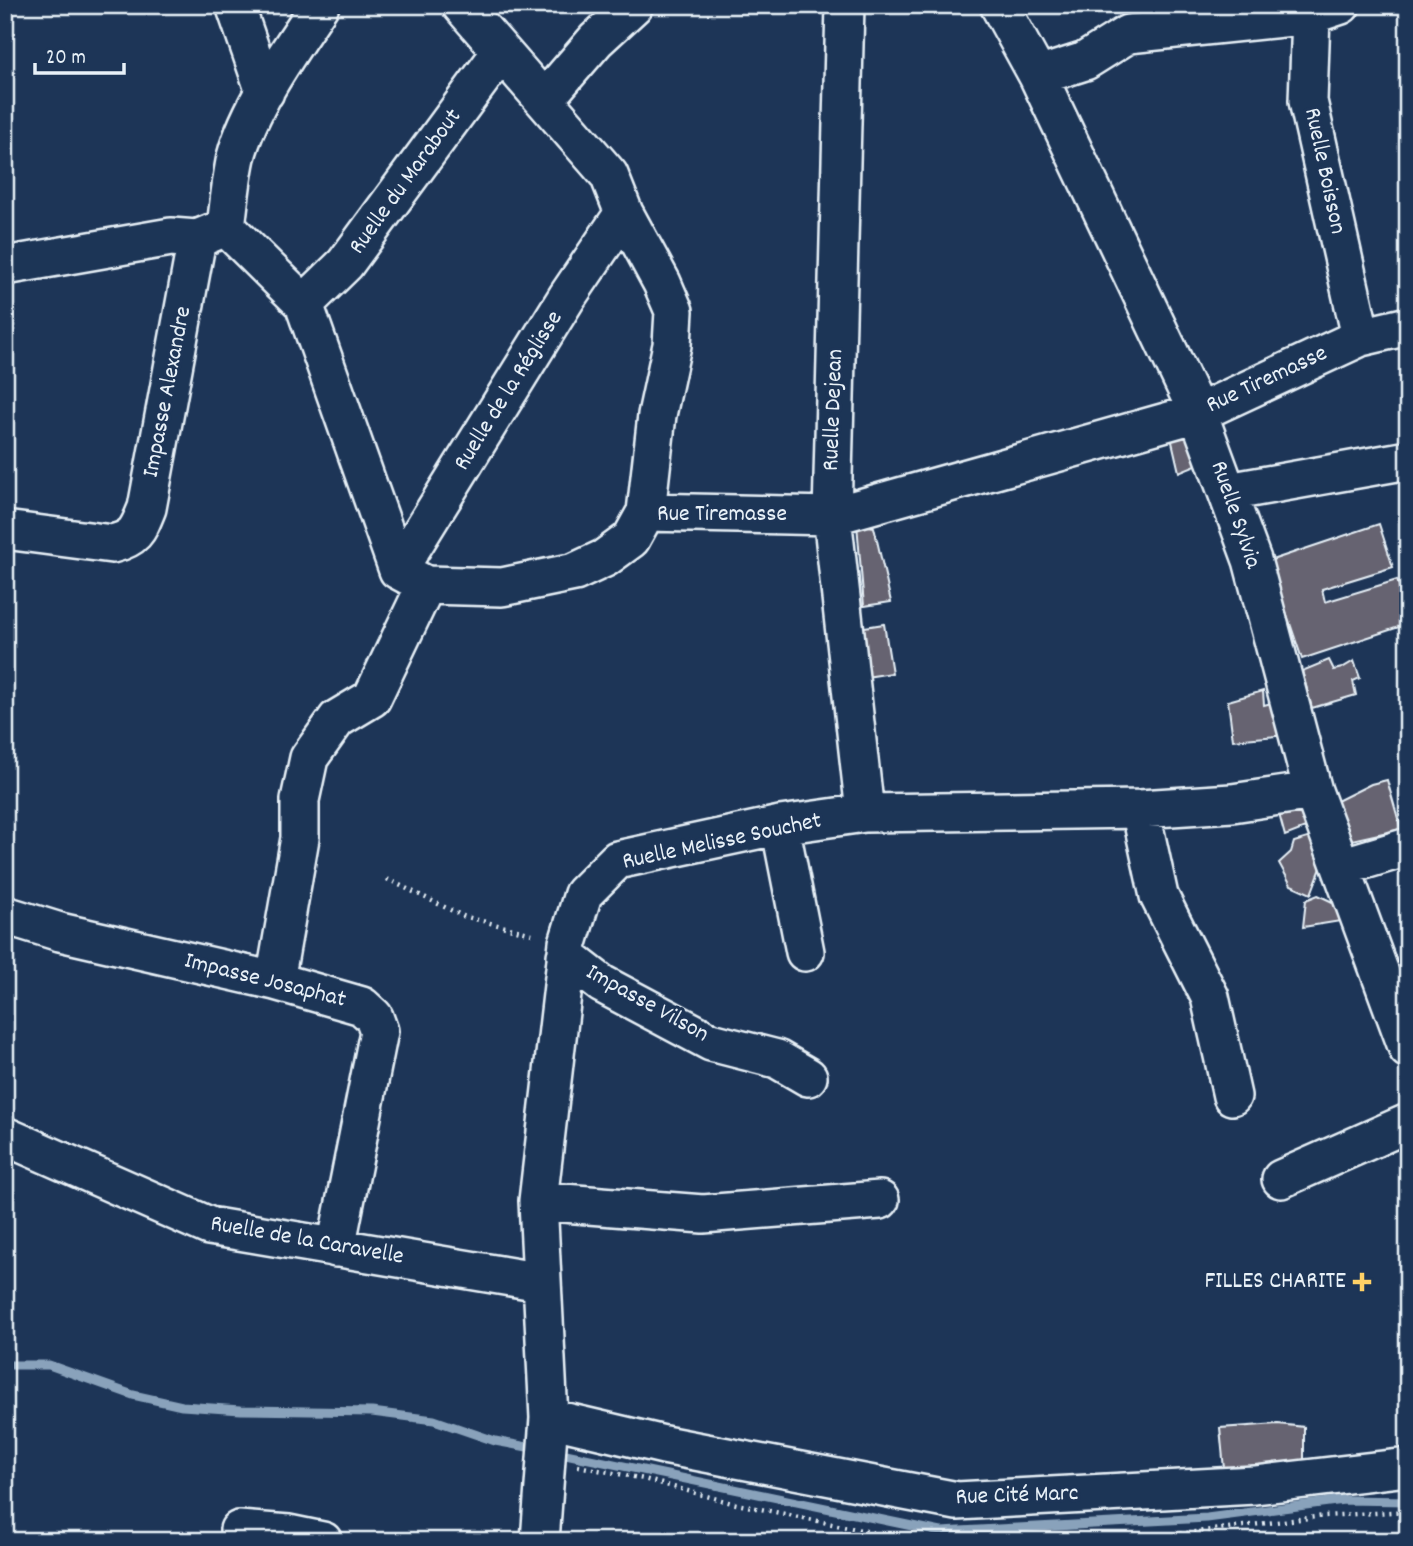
<svg xmlns="http://www.w3.org/2000/svg" width="1413" height="1546" viewBox="0 0 1413 1546" font-family="Dekko,sans-serif">
	<style>
		.lines { fill: none; stroke-linecap: round; stroke-linejoin: round }
		.stream { stroke: #89a2bb; stroke-width: 9 }
		.building { fill: #666471; stroke: #e8f1f8; stroke-width: 2 }
		.minor-casing { stroke: #e8f1f8; stroke-width: 42 }
		.path { stroke: #e8f1f8; stroke-width: 4.5; stroke-dasharray: 2 5; stroke-linecap: butt }
		.minor { stroke: #1d3557; stroke-width: 37 }
		.poi-dot { fill: #ffd166; stroke: #1d3557; stroke-width: 2.5 }
		.labels { text-anchor: middle; dominant-baseline: central; stroke-width: 6; stroke-linejoin: round; paint-order: stroke }
		.street-label { font-size: 24px; fill: #e8f1f8; stroke: #1d3557 }
		.poi-label { font-size: 24px; fill: #e8f1f8; stroke: #1d3557; text-anchor: end }
	</style>
	<rect width="100%" height="100%" fill="#1d3557"/>
	<filter id="ink" filterUnits="userSpaceOnUse"><feTurbulence type="fractalNoise" baseFrequency=".0143" numOctaves="2"/><feDisplacementMap in="SourceGraphic" scale="14" xChannelSelector="R" yChannelSelector="G"/><feConvolveMatrix kernelMatrix="1 2 1 2 8 2 1 2 1" color-interpolation-filters="sRGB"/></filter>
	<g filter="url(#ink)">
		<g class="lines">
			<path class="stream" d="M 5,1365 L 49,1365 L 133,1395 L 182,1406 L 241,1410 L 372,1412 L 434,1420 L 495,1441 L 538,1449
				M 556,1452 L 941,1532 L 1207,1518 L 1344,1500 L 1408,1501"/>
		</g>
		<path class="building" d="M 1187,417 L 1196,465 L 1179,472 L 1167,420 Z
			M 857,524 L 874,527 L 891,602 L 864,606 Z
			M 1379,524 L 1393,567 L 1322,589 L 1325,602 L 1397,580 L 1408,611 L 1408,624 L 1302,659 L 1269,561 Z
			M 884,624 L 892,673 L 866,677 L 858,628 Z
			M 1329,660 L 1334,670 L 1342,668 L 1354,661 L 1360,678 L 1353,681 L 1356,695 L 1312,708 L 1302,671 Z
			M 1263,691 L 1264,705 L 1279,701 L 1287,735 L 1233,740 L 1228,701 Z
			M 1387,780 L 1401,829 L 1352,840 L 1335,802 L 1371,784 Z
			M 1301,805 L 1313,825 L 1285,836 L 1279,814 Z
			M 1325,833 L 1341,859 L 1321,868 L 1311,894 L 1291,885 L 1279,863 L 1291,852 L 1294,842 Z
			M 1318,895 L 1347,909 L 1347,920 L 1303,927 L 1306,900 Z
			M 1278,1424 L 1304,1427 L 1304,1462 L 1224,1469 L 1220,1428 Z"/>
		<g class="lines">
			<g class="minor-casing">
				<path id="minor" d="M 235,5 L 265,92
					M 461,5 L 609,175 L 624,213 L 662,283 L 674,311 L 672,345 L 657,415 L 646,512
					M 845,5 L 832,516 L 865,813
					M 999,5 L 1038,76 L 1198,413 L 1252,560 L 1313,791 L 1408,1049
					M 1306,5 L 1311,15 L 1308,101 L 1361,337
					M 1038,76 L 1085,61 L 1128,34 L 1311,15 L 1341,5
					M 545,99 L 596,40 L 634,5
					M 226,227 C 229,204 231,180 236,157 C 249,107 291,48 320,5
					M 5,266 L 171,237 L 197,239 L 226,227 L 304,304 L 398,570 L 426,585 L 502,587 L 575,572 L 605,558 L 631,539 L 646,512 L 832,516 L 1198,413 L 1361,337 L 1408,326
					M 304,304 L 345,264 L 501,52
					M 1228,492 L 1408,460
					M 5,530 L 112,544 C 136,538 138,530 147,508 L 197,239
					M 398,570 L 567,297 L 624,213
					M 1140,809 L 1159,896 L 1210,997 L 1232,1096
					M 780,825 L 805,952
					M 1341,867 L 1408,847
					M 5,915 L 60,932 L 275,981 L 362,1006 L 374,1017 L 379,1031 L 336,1248
					M 566,956 L 602,984 L 711,1042 L 777,1059 L 808,1077
					M 275,981 L 300,838 L 300,800 L 309,758 L 337,719 L 372,698 L 426,585
					M 5,1136 L 209,1226 L 541,1282
					M 1281,1179 L 1408,1123
					M 538,1201 L 703,1214 L 880,1200
					M 549,1418 L 664,1445 L 957,1501 L 1255,1485 L 1408,1467
					M 239,1530 L 289,1534 L 323,1541
					M 540,1541 L 549,1418 L 538,1201 L 568,943 L 583,894 L 617,860 L 780,825 L 865,813 L 1140,809 L 1232,803 L 1313,791"/>
			</g>
			<path class="path" d="M 387,879 L 463,916 L 536,935
				M 578,1466 L 644,1479 L 732,1503 L 880,1534 L 895,1541
				M 1400,1511 L 1403,1541
				M 1131,1540 L 1324,1516 L 1408,1511"/>
			<use href="#minor" class="minor"/>
		</g>
	</g>
	<path class="poi-dot" d="M1358.5 1271.5h7v7h7v7h-7v7h-7v-7h-7v-7h7z"/>
	<g class="labels">
		<g class="street-label">
			<text transform="translate(1324 171) rotate(78)">Ruelle Boisson</text>
			<text transform="translate(406 182) rotate(-54)">Ruelle du Marabout</text>
			<text transform="translate(1267 380) rotate(-25)">Rue Tiremasse</text>
			<text transform="translate(509 391) rotate(-58)">Ruelle de la Réglisse</text>
			<text transform="translate(168 392) rotate(-79)">Impasse Alexandre</text>
			<text transform="translate(834 410) rotate(-88)">Ruelle Dejean</text>
			<text x="722" y="515">Rue Tiremasse</text>
			<text transform="translate(1235 515) rotate(71)">Ruelle Sylvia</text>
			<text transform="translate(722 842) rotate(-12)">Ruelle Melisse Souchet</text>
			<text transform="translate(265 981) rotate(14)">Impasse Josaphat</text>
			<text transform="translate(647 1004) rotate(29)">Impasse Vilson</text>
			<text transform="translate(307 1241) rotate(10)">Ruelle de la Caravelle</text>
			<text transform="translate(1017 1496) rotate(-2)">Rue Cité Marc</text>
		</g>
		<g class="poi-label">
			<text x="1346" y="1282">FILLES CHARITE</text>
		</g>
	</g>
	<rect width="1413" height="1546" fill="none" stroke="#1d3557" stroke-width="28"/>
	<rect x="14" y="14" width="1385" height="1518" fill="none" stroke="#e8f1f8" stroke-width="2.5" filter="url(#ink)"/>
	<path d="M35 63v10h89v-10" fill="none" stroke="#e8f1f8" stroke-width="3.5"/>
	<text x="46" y="63" font-size="21" fill="#e8f1f8" stroke="#1d3557" stroke-width="5" paint-order="stroke">20 m</text>
</svg>
